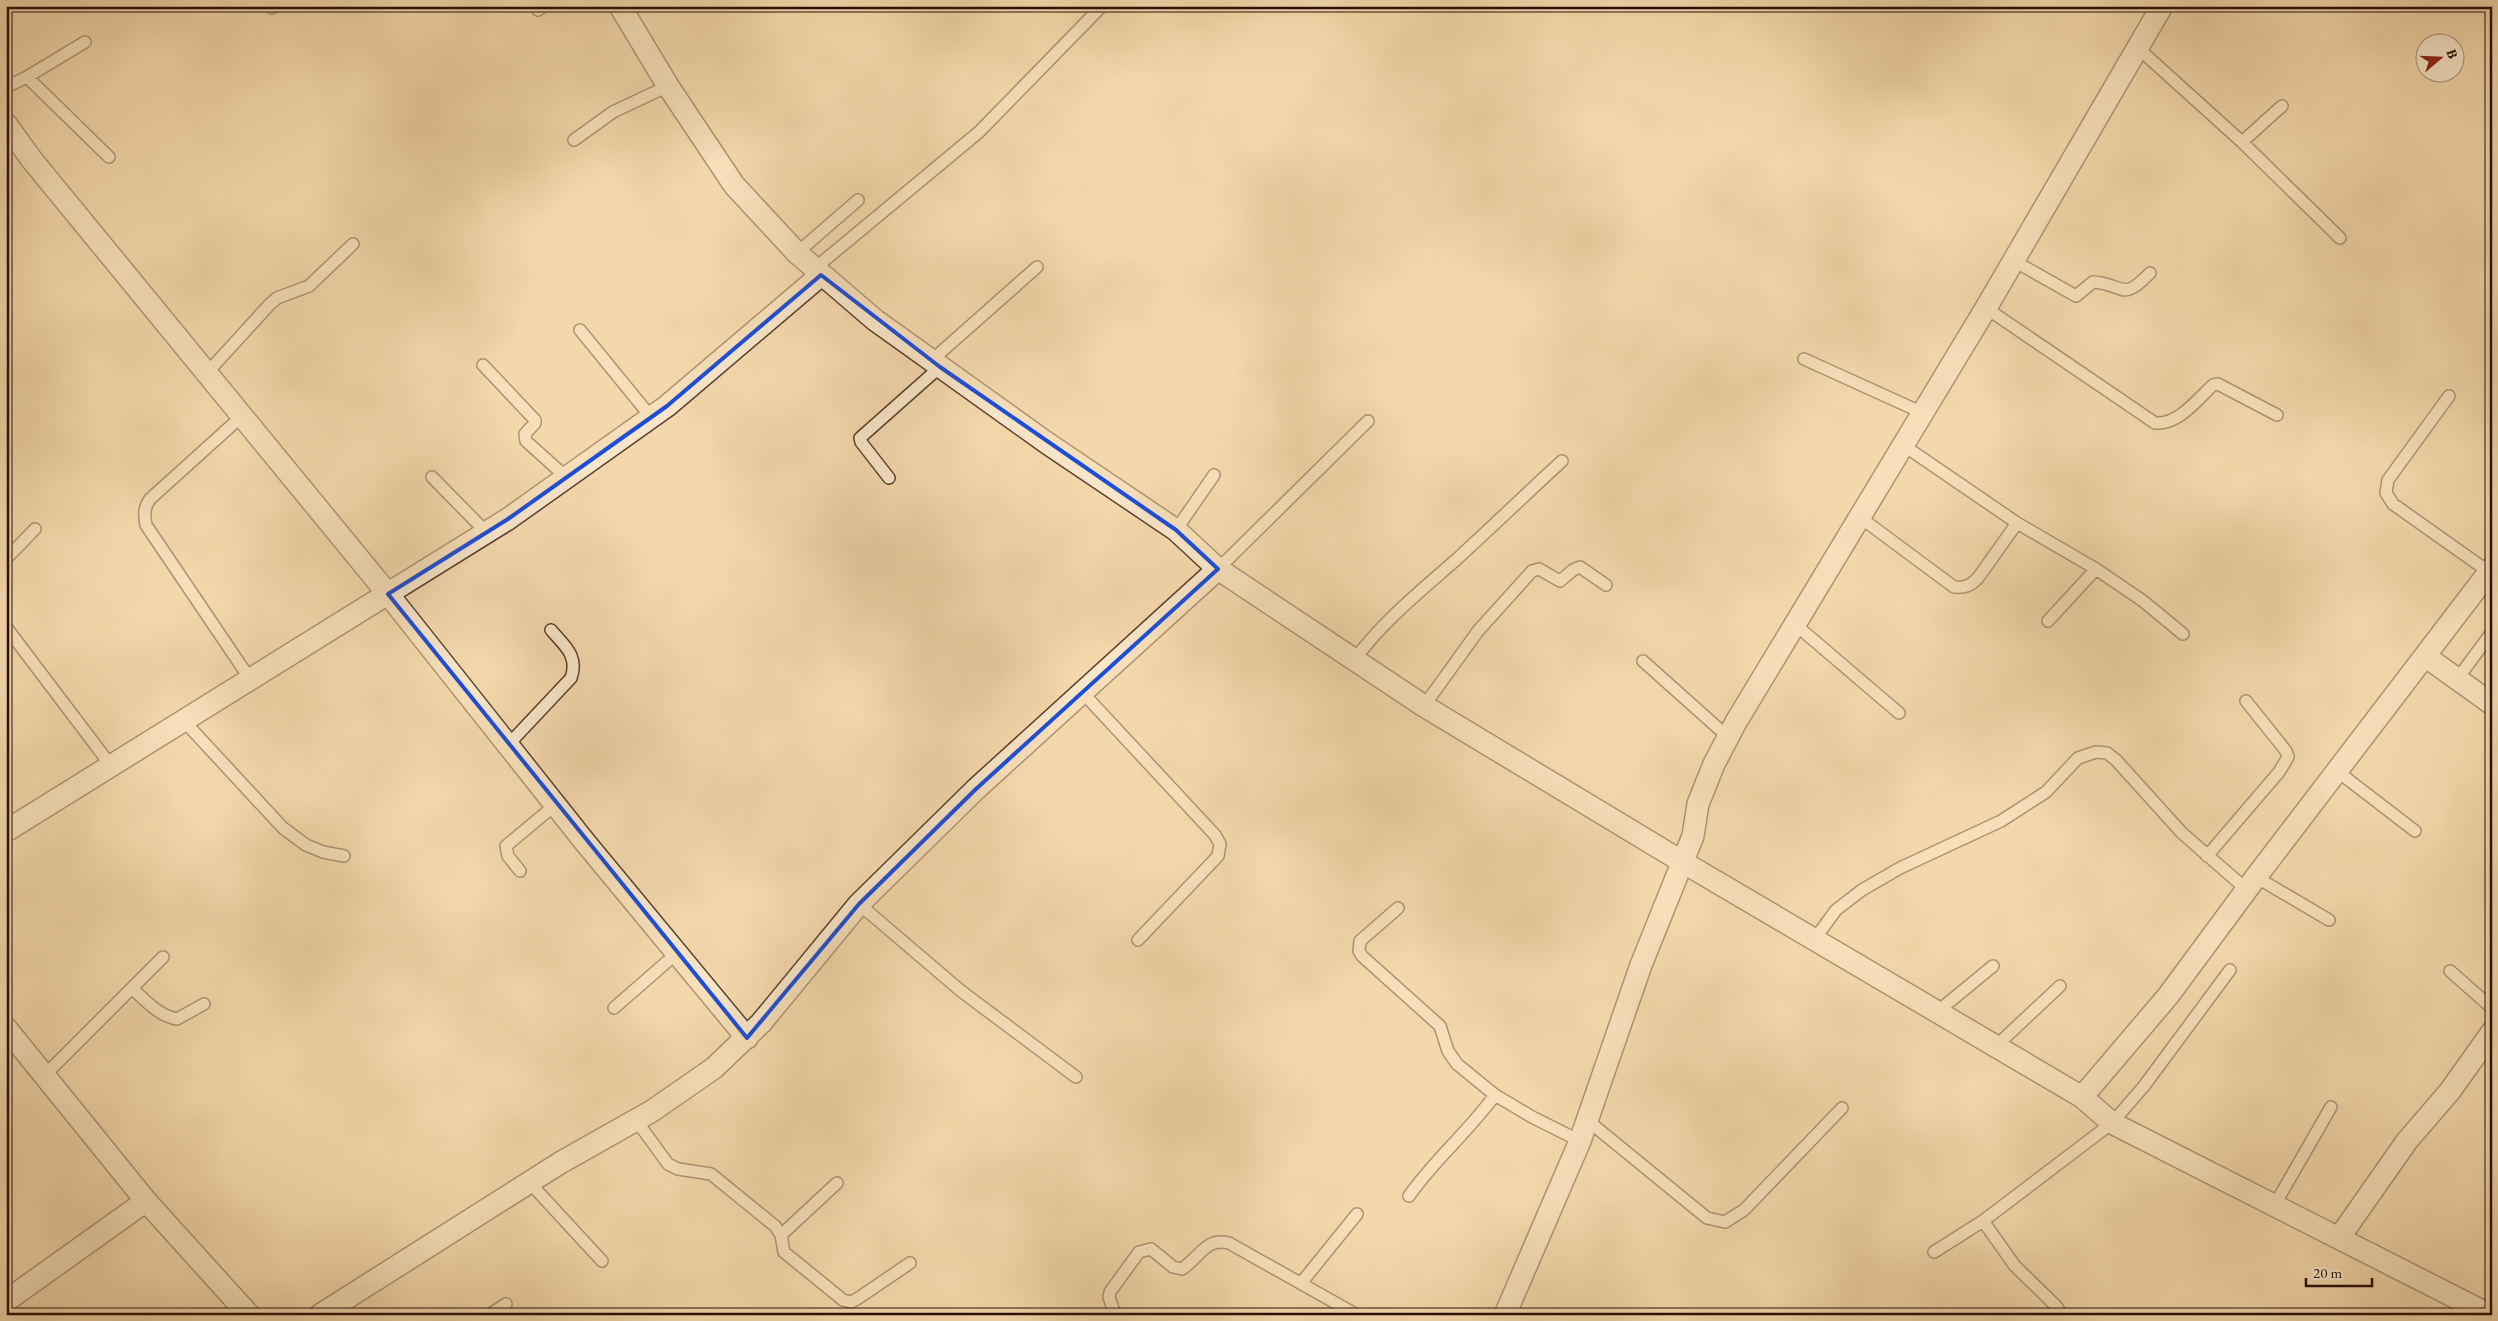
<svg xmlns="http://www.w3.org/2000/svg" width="2498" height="1321" viewBox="0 0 2498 1321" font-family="'EB Garamond',serif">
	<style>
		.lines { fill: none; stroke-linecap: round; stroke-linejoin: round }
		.lane-casing { stroke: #5a412e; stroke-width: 14 }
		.street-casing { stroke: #5a412e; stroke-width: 24 }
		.lane { stroke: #f8e6c9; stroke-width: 11 }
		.street { stroke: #f8e6c9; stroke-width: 21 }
		.marked { fill: none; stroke: #1d4ed8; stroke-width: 4; stroke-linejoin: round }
	</style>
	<rect width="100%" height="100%" fill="#f4d8ac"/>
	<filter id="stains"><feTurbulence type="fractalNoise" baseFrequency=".004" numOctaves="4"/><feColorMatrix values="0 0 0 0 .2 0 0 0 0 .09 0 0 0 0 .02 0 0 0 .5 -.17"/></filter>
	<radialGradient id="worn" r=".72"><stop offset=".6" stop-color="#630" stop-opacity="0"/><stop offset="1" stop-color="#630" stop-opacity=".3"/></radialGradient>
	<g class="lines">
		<g class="lane-casing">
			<path id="lane" d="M 272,8 L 274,6
				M 538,10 L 544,6
				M 2139,49 L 2242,142 L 2340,238
				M 27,77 L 109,157
				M 6,87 L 27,77 L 85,42
				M 574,140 L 613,112 L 668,86
				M 2242,142 L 2282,106
				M 797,253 L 858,200
				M 2014,261 L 2076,296 L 2093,282 C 2125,284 2121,303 2150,273
				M 814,269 L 979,132 L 1102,6
				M 1986,308 L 2155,423 C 2178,425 2197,400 2213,385 L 2218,384 L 2277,415
				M 580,330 L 651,417
				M 1804,359 L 1923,413
				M 932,360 L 1037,267
				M 483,365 L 535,420 L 535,423 L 525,434 L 526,441 L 566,477
				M 207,373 L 270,304 L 277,298 L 309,286 L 353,244
				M 2449,396 L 2388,480 L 2386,493 L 2393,504 L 2489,572
				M 242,416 L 150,499 C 144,508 144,514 146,525 L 250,679
				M 1903,445 L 2017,523 L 2096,569 L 2143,601 L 2183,634
				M 432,477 L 487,533
				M 889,478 L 861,442 L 860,438 L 940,367
				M 1861,518 L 1954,587 C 1965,588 1970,586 1978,578 L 2017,523
				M 1176,530 L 1214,475
				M 6,559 L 35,529
				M 1218,569 L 1368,421
				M 2048,621 L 2096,569
				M 1797,626 L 1899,713
				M 6,627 L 112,767
				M 1355,659 C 1384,620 1422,590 1458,558 C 1493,526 1527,493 1562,461
				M 1643,661 L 1728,737
				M 2458,678 L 2492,632
				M 1083,693 L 1215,835 L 1220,844 L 1218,856 L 1138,940
				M 1424,706 L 1478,631 L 1532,571 L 1539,569 L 1560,581 L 1573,570 L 1580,567 L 1606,585
				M 184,721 L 283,828 L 306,845 L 323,852 L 344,856
				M 508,745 L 571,678 C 579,656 564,645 551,630
				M 2337,771 L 2415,831
				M 2207,856 L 2279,772 L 2288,757 L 2286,751 L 2246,701
				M 520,871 L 508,856 L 506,846 L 555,805
				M 2256,877 L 2329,920
				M 859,904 L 961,991 L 1076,1077
				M 1398,908 L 1360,941 L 1359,951 L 1362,956 L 1440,1026 L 1448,1051 L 1457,1064 L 1495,1095 L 1532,1117 L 1580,1141
				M 1814,940 L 1836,910 L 1862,890 L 1900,868 L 2001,821 L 2046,792 L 2078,758 L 2096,752 L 2107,753 L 2116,760 L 2182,833 L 2246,889
				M 2450,971 L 2492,1008
				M 132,988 C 146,1001 159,1016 177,1019 L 204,1004
				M 614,1008 L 677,953
				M 1937,1012 L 1993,966
				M 1996,1046 L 2060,986
				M 45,1075 L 163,957
				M 636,1120 L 668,1164 L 678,1169 L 711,1174 L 775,1226 L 781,1235 L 784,1252 L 843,1300 L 851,1302 L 857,1299 L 910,1263
				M 1587,1120 L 1707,1218 L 1725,1222 L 1744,1210 L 1842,1108
				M 530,1183 L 602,1261
				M 1409,1196 C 1434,1160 1469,1131 1495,1095
				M 2274,1206 L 2331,1107
				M 781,1235 L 837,1183
				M 1934,1252 L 1983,1221
				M 1302,1282 L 1357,1214
				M 489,1315 L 506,1304
				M 1115,1315 L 1109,1297 L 1110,1292 L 1139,1252 L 1151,1249 L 1173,1267 L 1182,1269 C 1200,1257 1206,1237 1229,1243 L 1357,1315
				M 2062,1315 L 2056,1306 L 2015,1266 L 1983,1221 L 2112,1123 L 2144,1086 L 2230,970"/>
		</g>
		<g class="street-casing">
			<path id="street" d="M 620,6 L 668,86 L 734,185 L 797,253 L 875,320 L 1047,443 L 1176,530 L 1218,569 L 1424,706 L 1681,861 L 2082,1097 L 2112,1123 L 2490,1315
				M 6,124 L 32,160 L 388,594 L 584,841 L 747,1038
				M 2425,656 L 2492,704
				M 6,831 L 508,519 L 667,406 L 821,275
				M 6,1028 L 146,1201 L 249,1315
				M 2082,1097 L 2168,996 L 2256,877 L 2492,568
				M 2339,1238 L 2407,1141 L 2450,1091 L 2492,1032
				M 6,1301 L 146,1201
				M 320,1315 L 560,1163 L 652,1111 L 714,1068 L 761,1023 L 859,904 L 976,789 L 1218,569
				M 1505,1315 L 1580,1141 L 1641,965 L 1693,836 L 1698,804 L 1714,764 L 1736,722 L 1986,308 L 2162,6"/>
		</g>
		<use href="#lane" class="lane"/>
		<use href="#street" class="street"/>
	</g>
	<path d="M0 0H2498V1321H0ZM 821,275 L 940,367 L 1176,530 L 1218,569 L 976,789 L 859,904 L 747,1038 L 388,594 L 508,519 L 667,406 Z" fill="#f4d8ac" fill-opacity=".55" fill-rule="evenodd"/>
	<path class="marked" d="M 821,275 L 940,367 L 1176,530 L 1218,569 L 976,789 L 859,904 L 747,1038 L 388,594 L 508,519 L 667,406 Z"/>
	<rect width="2498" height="1321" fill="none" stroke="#f4d8ac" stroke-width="25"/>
	<rect x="8" y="8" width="2483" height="1306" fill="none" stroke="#270f04" stroke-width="2.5"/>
	<rect x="12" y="12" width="2473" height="1296" fill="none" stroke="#270f04"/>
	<g transform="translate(2440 58) rotate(71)"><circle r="24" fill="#f8e6c9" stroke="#a4907a"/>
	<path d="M0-4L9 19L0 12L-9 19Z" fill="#8f2418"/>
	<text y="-8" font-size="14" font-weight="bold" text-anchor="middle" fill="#270f04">B</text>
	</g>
	<path d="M2306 1278v8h66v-8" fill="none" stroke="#270f04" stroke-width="2.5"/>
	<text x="2313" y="1278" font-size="15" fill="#270f04" stroke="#f8e6c9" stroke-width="4" paint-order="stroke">20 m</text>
	<rect width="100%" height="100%" filter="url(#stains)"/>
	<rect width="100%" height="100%" fill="url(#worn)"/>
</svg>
